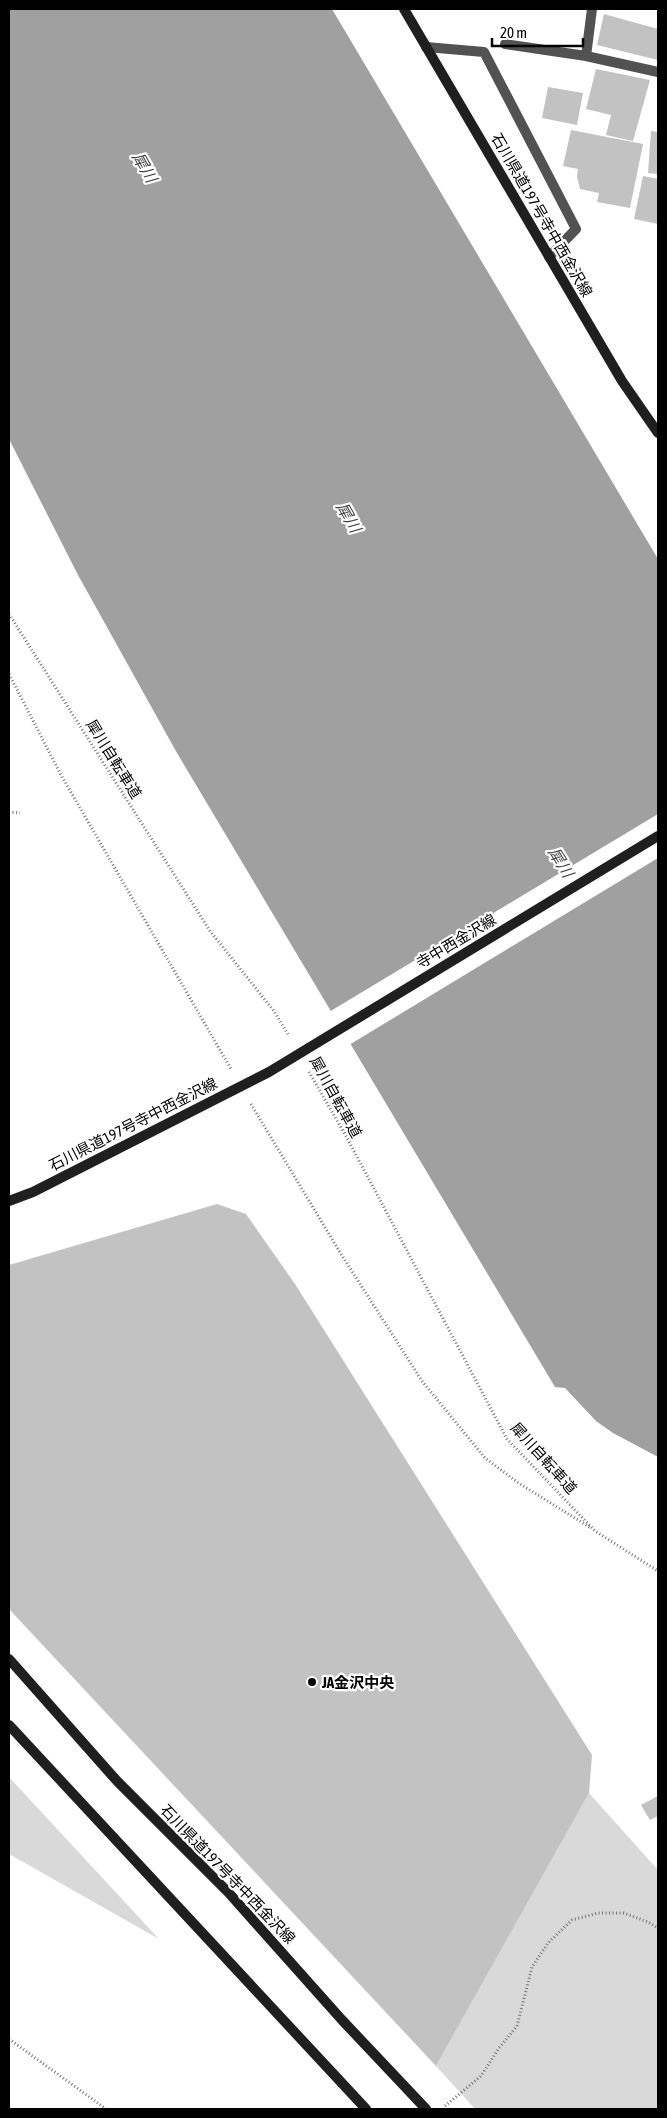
<svg xmlns="http://www.w3.org/2000/svg" width="667" height="2118" viewBox="0 0 667 2118" font-family="'Asap Condensed','Noto Sans JP',sans-serif">
	<style>
		.green { fill: #d9d9d9 }
		.water { fill: #a0a0a0 }
		.pier { fill: #fff }
		.building { fill: #c2c2c2 }
		.lines { fill: none; stroke-linecap: round; stroke-linejoin: round }
		.path { stroke: #747474; stroke-width: 3; stroke-dasharray: 1 2.5; stroke-linecap: butt }
		.minor { stroke: #525252; stroke-width: 10 }
		.secondary { stroke: #1f1f1f; stroke-width: 10 }
		.poi-dot { fill: #000; stroke: #fff; stroke-width: 2 }
		.labels { text-anchor: middle; dominant-baseline: central; stroke-width: 4.5; stroke-linejoin: round; paint-order: stroke }
		.street-label { font-size: 15px; fill: #000; stroke: #fff }
		.poi-label { font-size: 15px; font-weight: bold; fill: #000; stroke: #fff; text-anchor: start }
		.water-label { font-size: 16px; font-style: italic; fill: #414141; stroke: #fff }
	</style>
	<rect width="100%" height="100%" fill="#fff"/>
	<path class="green" d="M 9,1777 L 159,1939 L 9,1854 Z
		M 589,1793 L 658,1870 L 658,2109 L 475,2109 L 436,2066 Z"/>
	<path class="water" d="M 9,9 L 332,9 L 658,559 L 658,1457 L 613,1433 L 596,1421 L 565,1388 L 555,1387 L 177,753 L 78,575 L 9,439 Z"/>
	<path class="pier" d="M 658,814 L 658,858 L 349,1045 L 329,1012 Z"/>
	<path class="building" d="M 604,14 L 658,29 L 658,60 L 597,45 Z
		M 596,69 L 650,80 L 633,141 L 606,135 L 611,115 L 586,109 Z
		M 548,87 L 583,93 L 577,125 L 542,118 Z
		M 571,130 L 643,144 L 630,208 L 597,202 L 599,193 L 580,189 L 577,177 L 578,169 L 563,166 Z
		M 651,131 L 658,132 L 658,174 L 648,173 Z
		M 643,176 L 658,179 L 658,224 L 634,219 Z
		M 217,1204 L 246,1214 L 295,1284 L 592,1755 L 589,1793 L 436,2066 L 9,1609 L 9,1265 Z
		M 658,1796 L 658,1816 L 650,1820 L 641,1805 Z"/>
	<g class="lines">
		<path class="path" d="M 9,614 L 210,931 L 274,1011 L 289,1036
			M 9,674 L 61,775 L 231,1069
			M 9,812 L 20,813
			M 309,1072 L 346,1136 L 507,1439 L 595,1531 L 658,1571
			M 251,1104 L 341,1254 L 422,1381 L 485,1458 L 520,1484 L 591,1528
			M 9,2039 L 106,2109
			M 445,2106 L 481,2076 L 499,2048 L 517,2026 L 532,1967 L 548,1943 L 572,1920 L 598,1913 L 624,1913 L 648,1922 L 658,1928"/>
		<path class="minor" d="M 505,44 L 586,56 L 658,72
			M 426,47 L 484,52 L 576,229 L 549,257
			M 586,56 L 592,9"/>
		<path class="secondary" d="M 404,9 L 622,381 L 658,433
			M 9,1201 L 33,1192 L 269,1072 L 658,836
			M 9,1659 L 117,1781 L 228,1892 L 342,2020 L 426,2109
			M 9,1725 L 366,2109"/>
	</g>
	<circle class="poi-dot" cx="312" cy="1682" r="5"/>
	<g class="labels">
		<g class="street-label">
			<text transform="translate(542 215) rotate(60)">石川県道197号寺中西金沢線</text>
			<text transform="translate(114 759) rotate(58)">犀川自転車道</text>
			<text transform="translate(456 941) rotate(-31)">寺中西金沢線</text>
			<text transform="translate(336 1097) rotate(61)">犀川自転車道</text>
			<text transform="translate(133 1124) rotate(-27)">石川県道197号寺中西金沢線</text>
			<text transform="translate(544 1458) rotate(48)">犀川自転車道</text>
			<text transform="translate(228 1874) rotate(46)">石川県道197号寺中西金沢線</text>
		</g>
		<g class="poi-label">
			<text x="322" y="1682">JA金沢中央</text>
		</g>
		<g class="water-label">
			<text transform="translate(145 167) rotate(60)">犀川</text>
			<text transform="translate(349 517) rotate(60)">犀川</text>
			<text transform="translate(561 862) rotate(58)">犀川</text>
		</g>
	</g>
	<rect width="667" height="2118" fill="none" stroke="#000000" stroke-width="20"/>
	<path d="M492 38v8h91v-8" fill="none" stroke="#000000" stroke-width="2.5"/>
	<text x="500" y="38" font-size="15" fill="#000000" stroke="#ffffff" stroke-width="4" paint-order="stroke">20 m</text>
</svg>
